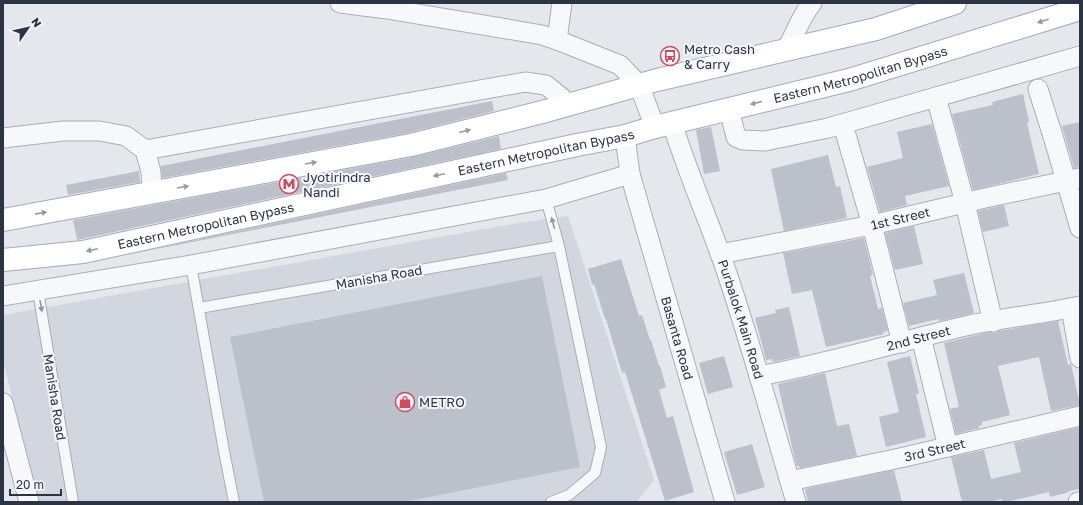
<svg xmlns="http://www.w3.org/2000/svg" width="1083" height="505" viewBox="0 0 1083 505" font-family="'Golos Text',sans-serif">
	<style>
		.built { fill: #d2d6de }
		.building { fill: #bbc0ca }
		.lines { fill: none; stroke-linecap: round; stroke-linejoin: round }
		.lane-casing { stroke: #a9aeb7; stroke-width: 12 }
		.street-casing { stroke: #a9aeb7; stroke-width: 21 }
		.primary-casing { stroke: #a3abb8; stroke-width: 24 }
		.lane { stroke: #f7f8fa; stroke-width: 10 }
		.street { stroke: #f7f8fa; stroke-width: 19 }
		.primary { stroke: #fff; stroke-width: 22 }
		.oneway { fill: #959aa2 }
		.oneway2 { fill: #9196a0 }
		.labels { text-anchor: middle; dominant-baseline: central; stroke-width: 4; stroke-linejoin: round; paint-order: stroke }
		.poi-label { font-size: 13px; fill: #2b3445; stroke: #f4f6f9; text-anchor: start }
		.street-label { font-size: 13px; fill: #2b3445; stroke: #f4f6f9 }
	</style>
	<rect width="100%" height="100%" fill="#e4e7ec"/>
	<path class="built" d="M 568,216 L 654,480 L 637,502 L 39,502 L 3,361 L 3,315 L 507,225 Z"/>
	<path class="building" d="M 1023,94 L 1029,122 L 1027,123 L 1039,174 L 973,190 L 952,114 L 993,105 L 992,102 Z
		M 492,101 L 494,111 L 408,133 L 162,178 L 161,166 Z
		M 1080,122 L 1080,167 L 1074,168 L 1062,126 Z
		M 932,124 L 949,186 L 905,196 L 907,205 L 880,212 L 867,167 L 903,158 L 897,132 Z
		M 711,127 L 720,171 L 704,174 L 696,130 Z
		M 499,136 L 501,149 L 77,240 L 73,220 L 413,157 Z
		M 828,155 L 836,187 L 840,186 L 847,218 L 784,231 L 771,169 Z
		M 139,171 L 140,182 L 68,195 L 66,185 Z
		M 506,173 L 508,180 L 127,255 Z
		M 1004,205 L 1009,226 L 983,232 L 978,211 Z
		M 914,226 L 923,264 L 895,270 L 885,233 Z
		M 864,238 L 873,275 L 870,276 L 878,309 L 882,308 L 888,331 L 883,332 L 884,334 L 826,347 L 812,290 L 792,294 L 783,253 Z
		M 621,259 L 639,316 L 642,315 L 650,340 L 651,340 L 659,366 L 660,366 L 666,387 L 659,390 L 667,418 L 673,416 L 694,492 L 665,501 L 625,372 L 622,373 L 606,319 L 605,319 L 594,284 L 592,285 L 588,269 Z
		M 964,273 L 974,313 L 939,321 L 938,319 L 909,326 L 903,303 L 937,295 L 933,280 Z
		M 542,276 L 580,467 L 404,502 L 264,502 L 230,337 Z
		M 789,307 L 800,356 L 773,362 L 772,359 L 766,360 L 755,318 L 776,313 L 775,310 Z
		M 1058,321 L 1068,365 L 1071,364 L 1080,405 L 1051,411 L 1039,357 L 998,366 L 1010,415 L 982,422 L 982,425 L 979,426 L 979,428 L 956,434 L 950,409 L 959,407 L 944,343 L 989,332 L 995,333 L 999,331 Z
		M 724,356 L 733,387 L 708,394 L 699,363 Z
		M 910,356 L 919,394 L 916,394 L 926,437 L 886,447 L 879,417 L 899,412 L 887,362 Z
		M 825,373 L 837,426 L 849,424 L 857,456 L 800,468 L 799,466 L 797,466 L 795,460 L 778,384 Z
		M 1080,427 L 1080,489 L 1068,491 L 1069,492 L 1050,497 L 1049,492 L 1006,502 L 1002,502 L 1002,499 L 989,502 L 962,502 L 951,457 L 984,450 L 991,479 L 1021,472 L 1014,443 Z
		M 752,444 L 765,487 L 737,495 L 724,452 Z
		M 894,470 L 902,502 L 808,502 L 805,489 Z"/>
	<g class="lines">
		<g class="lane-casing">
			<path id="lane" d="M 546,199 L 559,246 L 601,447 L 595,473 L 569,495 L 551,502
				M 191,265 L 224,451 L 234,502
				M 38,291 L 73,502
				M 199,308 L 559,246"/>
		</g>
		<g class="street-casing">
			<g id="street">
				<path d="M 340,3 L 387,9 L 513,30 L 542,35 L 557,40 L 620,65 L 639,85 L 655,127"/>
				<path d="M 557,40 L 562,3"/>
				<path d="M 787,49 C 795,34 801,16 812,3"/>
				<path d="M 1038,89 L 1052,133 L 1080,228"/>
				<path d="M 936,97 L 965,203 L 993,322"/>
				<path d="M 729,109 L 736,137 L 743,140 L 765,141 L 828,128 L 1080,56"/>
				<path id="s1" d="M 672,123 C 686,167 704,210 720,253 C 749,335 771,419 796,502"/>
				<path d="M 846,135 L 872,225 L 902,343"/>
				<path id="s2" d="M 625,136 L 630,174 L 725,502"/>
				<path d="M 3,138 L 63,131 L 100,131 L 126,136 L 145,150 L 151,172 L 152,192"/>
				<path d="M 145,150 L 525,82 L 546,85 L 562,98 L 563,106"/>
				<path id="s3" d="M 720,254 L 872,225 L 985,198 L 1080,178"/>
				<path d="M 3,296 L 191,265 L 546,199 L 630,174"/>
				<path d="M 1071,308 L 1080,358"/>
				<path d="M 921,337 L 948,447"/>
				<path id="s4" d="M 759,376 C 826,364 891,344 957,328 C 997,318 1039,315 1080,306"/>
				<path d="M 3,403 L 29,502"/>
				<path id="s5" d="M 790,481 L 900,458 L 1080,416"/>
				<path d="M 1078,502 L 1080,502"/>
			</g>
		</g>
		<g class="primary-casing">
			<g id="primary">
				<path d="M 3,220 L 411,145 L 546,111 L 657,80 L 876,29 L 955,3"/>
				<path id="s6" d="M 3,260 L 83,252 L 577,145 L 625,136 L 655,127 L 849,80 L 1080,9"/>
			</g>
		</g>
		<use href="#lane" class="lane"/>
		<use href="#street" class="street"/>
		<use href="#primary" class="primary"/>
	</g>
	<defs><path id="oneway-solid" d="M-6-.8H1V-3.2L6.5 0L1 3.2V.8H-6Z"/></defs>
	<g class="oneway">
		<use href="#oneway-solid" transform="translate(1043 21) rotate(163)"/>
		<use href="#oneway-solid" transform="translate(756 103) rotate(166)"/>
		<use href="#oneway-solid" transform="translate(465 131) rotate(-14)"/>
		<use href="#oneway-solid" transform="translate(311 163) rotate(-10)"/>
		<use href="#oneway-solid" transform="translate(439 175) rotate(168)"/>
		<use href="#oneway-solid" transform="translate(183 187) rotate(-10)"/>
		<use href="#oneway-solid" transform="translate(41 213) rotate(-11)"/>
		<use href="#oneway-solid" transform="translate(92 250) rotate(168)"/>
	</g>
	<g class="oneway2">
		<use href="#oneway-solid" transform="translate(553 223) rotate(-105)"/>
		<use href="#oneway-solid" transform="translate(41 306) rotate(80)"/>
	</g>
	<defs>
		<g id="bus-ring" transform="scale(1)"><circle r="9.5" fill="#f4f6f9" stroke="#d1495b" stroke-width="1.5"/><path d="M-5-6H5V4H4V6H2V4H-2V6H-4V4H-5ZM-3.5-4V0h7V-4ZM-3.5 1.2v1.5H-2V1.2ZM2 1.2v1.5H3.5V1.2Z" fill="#d1495b"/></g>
		<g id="metro-ring" transform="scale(1)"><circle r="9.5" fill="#f4f6f9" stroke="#d1495b" stroke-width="1.5"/><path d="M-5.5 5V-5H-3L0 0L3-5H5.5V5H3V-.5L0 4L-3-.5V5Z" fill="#d1495b"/></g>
		<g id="shop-ring" transform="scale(1)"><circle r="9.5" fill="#f4f6f9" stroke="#d1495b" stroke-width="1.5"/><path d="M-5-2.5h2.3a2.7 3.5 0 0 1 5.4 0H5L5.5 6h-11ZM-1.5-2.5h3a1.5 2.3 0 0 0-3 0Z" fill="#d1495b"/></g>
	</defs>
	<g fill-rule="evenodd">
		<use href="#bus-ring" x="670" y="56"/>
		<use href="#metro-ring" x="289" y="184"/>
		<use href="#shop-ring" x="405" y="402"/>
	</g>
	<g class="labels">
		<g class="poi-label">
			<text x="684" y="49">Metro Cash<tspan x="684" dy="15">&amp; Carry</tspan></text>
			<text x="303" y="177">Jyotirindra<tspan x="303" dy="15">Nandi</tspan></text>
			<text x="419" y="402">METRO</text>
		</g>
		<g class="street-label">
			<text stroke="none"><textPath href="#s6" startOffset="878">Eastern Metropolitan Bypass</textPath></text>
			<text stroke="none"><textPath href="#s6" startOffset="554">Eastern Metropolitan Bypass</textPath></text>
			<text stroke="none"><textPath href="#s3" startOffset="184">1st Street</textPath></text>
			<text stroke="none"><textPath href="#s6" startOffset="206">Eastern Metropolitan Bypass</textPath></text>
			<text transform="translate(379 277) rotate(-10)">Manisha Road</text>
			<text stroke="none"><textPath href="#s1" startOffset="208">Purbalok Main Road</textPath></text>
			<text stroke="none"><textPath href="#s2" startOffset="209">Basanta Road</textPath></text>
			<text stroke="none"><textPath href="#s4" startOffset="164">2nd Street</textPath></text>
			<text transform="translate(55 397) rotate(81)">Manisha Road</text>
			<text stroke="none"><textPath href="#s5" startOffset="148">3rd Street</textPath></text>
		</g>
	</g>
	<rect width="1083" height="505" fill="none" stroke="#2b3445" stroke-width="8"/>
	<g transform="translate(28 28) rotate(56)" stroke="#f4f6f9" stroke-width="3" paint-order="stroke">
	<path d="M0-3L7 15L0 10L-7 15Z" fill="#2b3445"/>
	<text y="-6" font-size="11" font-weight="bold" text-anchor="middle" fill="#2b3445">N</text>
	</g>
	<path d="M10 489v6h51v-6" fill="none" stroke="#2b3445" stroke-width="2"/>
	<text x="16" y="489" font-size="12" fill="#2b3445" stroke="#f4f6f9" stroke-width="3" paint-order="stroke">20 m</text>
</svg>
